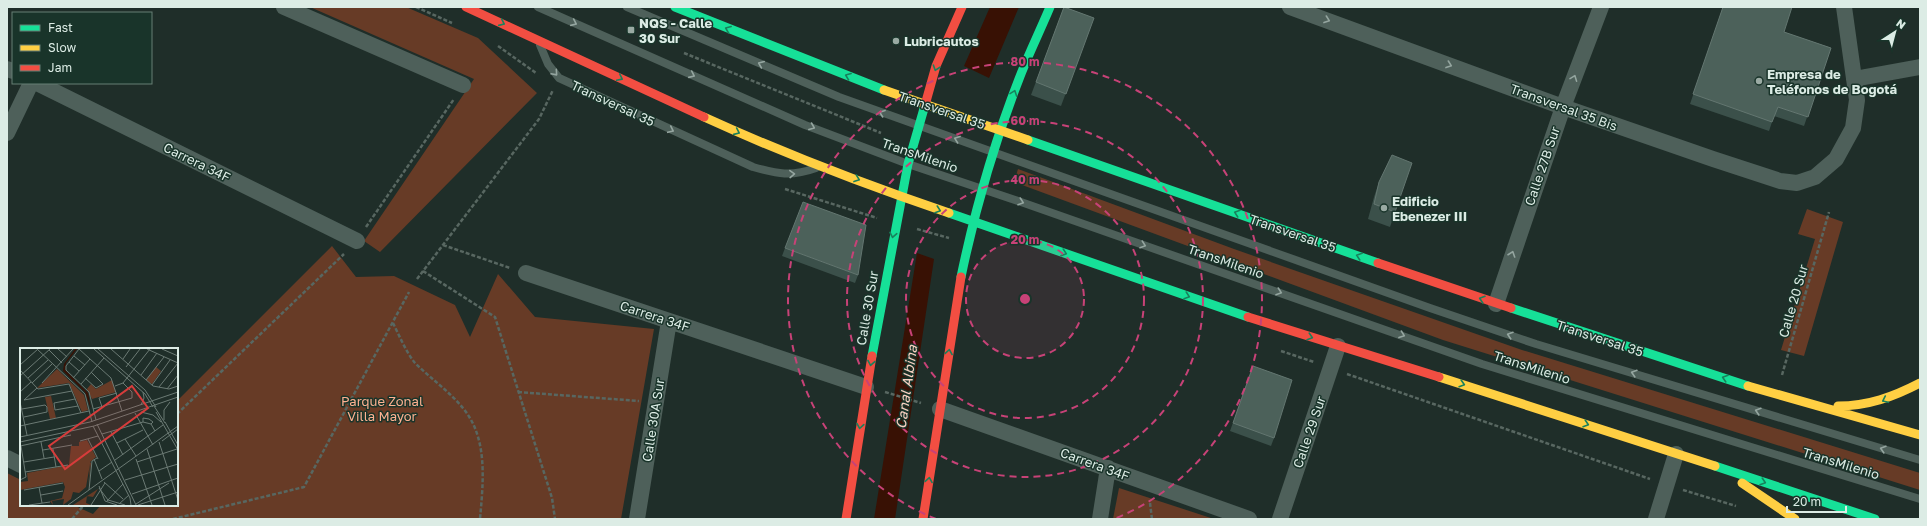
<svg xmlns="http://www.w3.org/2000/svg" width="1927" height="526" viewBox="0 0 1927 526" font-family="'Golos Text',sans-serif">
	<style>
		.green { fill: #673b26 }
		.water { fill: #381104 }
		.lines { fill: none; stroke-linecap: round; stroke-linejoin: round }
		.path { stroke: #586761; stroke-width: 2.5; stroke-dasharray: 4 2; stroke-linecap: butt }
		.lane { stroke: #4e605a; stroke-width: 8 }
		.street { stroke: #4e605a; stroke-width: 16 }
		.fast { stroke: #16e098; stroke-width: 9 }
		.slow { stroke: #ffcf43; stroke-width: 9 }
		.jam { stroke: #f24e42; stroke-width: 9 }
		.wall { fill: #3b504a }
		.building { fill: #4c615a; stroke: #637670 }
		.oneway { stroke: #95a6a0 }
		.oneway2 { stroke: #18815c }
		.ring { fill: none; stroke: #c74277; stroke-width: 2; stroke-dasharray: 7 5 }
		.poi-dot { fill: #9aaaa3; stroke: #19342a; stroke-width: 1.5 }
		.labels { text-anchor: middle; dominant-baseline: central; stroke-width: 3; stroke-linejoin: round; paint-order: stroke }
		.poi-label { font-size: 13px; font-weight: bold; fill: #dcece5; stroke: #19342a; text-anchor: start }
		.street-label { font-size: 13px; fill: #dcece5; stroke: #19342a }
		.park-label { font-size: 13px; fill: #feb191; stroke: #19342a }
		.water-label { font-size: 14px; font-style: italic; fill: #f9d1c1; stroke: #19342a }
		.inset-road { fill: none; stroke: #6b7a74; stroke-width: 1 }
		.view { fill: #d73c3b; fill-opacity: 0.15; stroke: #d73c3b; stroke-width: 2 }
		.inset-edge { fill: none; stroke: #dcece5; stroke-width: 2 }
		.centre { fill: #c74277; stroke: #19342a; stroke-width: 2 }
		.ring-label { font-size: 12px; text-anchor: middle; font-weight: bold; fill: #c74277; stroke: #19342a; stroke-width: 3; stroke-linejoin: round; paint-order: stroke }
	</style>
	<rect width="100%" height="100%" fill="#1f2e29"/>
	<path class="green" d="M 310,7 L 406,7 L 478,38 L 537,93 L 380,252 L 364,241 L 474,79 Z
		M 1018,169 L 1234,249 L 1522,350 L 1920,473 L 1920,490 L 1443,340 L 1014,182 Z
		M 1807,209 L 1843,222 L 1804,356 L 1781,350 L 1815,239 L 1798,234 Z
		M 332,246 L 356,277 L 394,276 L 455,305 L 470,337 L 498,274 L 535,317 L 654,329 L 621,519 L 7,519 L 7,473 L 21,480 L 21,505 L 73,505 L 93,514 L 101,505 L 177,505 L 177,401 Z
		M 1119,488 L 1214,519 L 1113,519 Z"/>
	<path class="water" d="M 990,7 L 1019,7 L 989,78 L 964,66 Z
		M 917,253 L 934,259 L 895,519 L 874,519 Z"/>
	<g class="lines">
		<path class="path" d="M 416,7 L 452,23
			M 498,46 L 536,73
			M 684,53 L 881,133
			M 785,189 L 877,218
			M 366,227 L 454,99
			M 917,229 L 949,238
			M 443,245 L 510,268
			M 423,271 L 495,317 L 552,498 L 555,519
			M 417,279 L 539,119 L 553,90
			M 393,323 C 399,335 406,352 415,363 C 431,379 452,393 466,412 C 488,442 483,484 480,519
			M 1281,351 L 1314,362
			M 1347,374 L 1650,479
			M 1782,375 L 1829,212
			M 518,392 L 639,401
			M 885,392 L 921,403
			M 177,414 L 344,254
			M 1683,490 L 1736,506
			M 1150,503 L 1152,519
			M 72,519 L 84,505
			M 173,519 L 304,487 L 409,292"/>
		<path class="lane" d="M 538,7 L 805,125 L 908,164 L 1021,202 L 1482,364 L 1920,499
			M 627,7 L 839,97 L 1430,308 L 1536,344 L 1920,460
			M 540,45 L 548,64 L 559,78 L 753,167 C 778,174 791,177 816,168"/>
		<path class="street" d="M 284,7 L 463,85
			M 1290,7 L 1563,107 L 1713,159 L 1780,181 L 1797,183 L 1815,177 L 1836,159 L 1853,128 L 1857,100 L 1844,7
			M 7,69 L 13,71
			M 1854,79 L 1920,67
			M 37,83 L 357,241
			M 7,133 L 31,83
			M 526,273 L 866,387
			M 1496,304 L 1563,107 L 1601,7
			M 940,409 L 1249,519
			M 7,458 L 21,465
			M 637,519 L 669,321
			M 1100,519 L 1108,468
			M 1280,519 L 1338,346
			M 1656,519 L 1676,454"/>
		<path class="fast" d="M 675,7 L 884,90
			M 1028,140 L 1378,263
			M 949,213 L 1248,317
			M 961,277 C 975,210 994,143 1019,79 C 1028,55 1040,31 1050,7
			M 1511,308 L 1748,386
			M 872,356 L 908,164 L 925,105
			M 1715,466 L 1875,519"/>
		<path class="slow" d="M 884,90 L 1028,140
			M 704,117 C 783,153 866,185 949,213
			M 1439,377 L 1715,466
			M 1748,386 L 1920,435
			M 1838,406 C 1868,406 1893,397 1920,383
			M 1742,483 L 1795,519"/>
		<path class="jam" d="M 466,7 L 704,117
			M 925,105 L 936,66 L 962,7
			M 1378,263 L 1511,308
			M 1248,317 L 1439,377
			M 846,519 L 872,356
			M 923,519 L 961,277"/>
	</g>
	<path class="wall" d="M 1064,7 L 1094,18 L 1061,106 L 1031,95 Z
		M 1723,7 L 1784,32 L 1831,48 L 1804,126 L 1774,116 L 1769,131 L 1690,104 Z
		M 1379,182 L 1395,212 L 1390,227 L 1368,219 L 1374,197 Z
		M 785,248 L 858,275 L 855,283 L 782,256 Z
		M 1253,366 L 1274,438 L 1271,446 L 1230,431 Z"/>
	<path class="building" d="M 1064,7 L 1094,18 L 1066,94 L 1036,82 Z
		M 1723,7 L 1792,7 L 1784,32 L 1831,48 L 1808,117 L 1778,107 L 1772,122 L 1693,94 Z
		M 1392,155 L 1412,163 L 1395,212 L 1374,204 L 1379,182 Z
		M 803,202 L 866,225 L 858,275 L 785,248 Z
		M 1253,366 L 1292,380 L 1274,438 L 1233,423 Z"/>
	<defs><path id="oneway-chevron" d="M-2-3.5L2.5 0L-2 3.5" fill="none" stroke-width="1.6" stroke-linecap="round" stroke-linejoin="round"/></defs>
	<g class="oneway">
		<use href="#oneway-chevron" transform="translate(1327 20) rotate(20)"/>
		<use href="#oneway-chevron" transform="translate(574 23) rotate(24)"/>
		<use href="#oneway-chevron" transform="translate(761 64) rotate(-157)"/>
		<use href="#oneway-chevron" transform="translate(1449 65) rotate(20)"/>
		<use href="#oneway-chevron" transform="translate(555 73) rotate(49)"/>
		<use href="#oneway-chevron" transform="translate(692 75) rotate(24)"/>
		<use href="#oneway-chevron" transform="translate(1574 78) rotate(-69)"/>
		<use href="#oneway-chevron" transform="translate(882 113) rotate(-160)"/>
		<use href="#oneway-chevron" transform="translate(812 127) rotate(22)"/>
		<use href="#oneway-chevron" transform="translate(671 130) rotate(25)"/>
		<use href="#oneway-chevron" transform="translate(957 139) rotate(-160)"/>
		<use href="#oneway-chevron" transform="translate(792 174) rotate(-2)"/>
		<use href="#oneway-chevron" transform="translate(1021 202) rotate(19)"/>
		<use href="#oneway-chevron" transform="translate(1143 245) rotate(19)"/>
		<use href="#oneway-chevron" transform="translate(1512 254) rotate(-71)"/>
		<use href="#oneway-chevron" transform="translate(1279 292) rotate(19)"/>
		<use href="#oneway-chevron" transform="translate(1402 335) rotate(20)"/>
		<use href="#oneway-chevron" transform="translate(1510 335) rotate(-162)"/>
		<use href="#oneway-chevron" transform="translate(1634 373) rotate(-163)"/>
		<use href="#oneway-chevron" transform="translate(1758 411) rotate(-163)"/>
		<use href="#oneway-chevron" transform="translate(1883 449) rotate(-163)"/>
	</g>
	<g class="oneway2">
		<use href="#oneway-chevron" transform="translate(502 23) rotate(24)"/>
		<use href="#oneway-chevron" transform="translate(728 29) rotate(-158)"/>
		<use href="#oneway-chevron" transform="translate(936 68) rotate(109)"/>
		<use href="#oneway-chevron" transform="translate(848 76) rotate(-159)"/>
		<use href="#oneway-chevron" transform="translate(620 78) rotate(26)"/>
		<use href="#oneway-chevron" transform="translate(1014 93) rotate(-70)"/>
		<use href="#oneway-chevron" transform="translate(737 132) rotate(24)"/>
		<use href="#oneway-chevron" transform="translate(857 179) rotate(20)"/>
		<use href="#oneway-chevron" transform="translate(938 210) rotate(19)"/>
		<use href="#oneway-chevron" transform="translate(1237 213) rotate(-161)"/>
		<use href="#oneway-chevron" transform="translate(893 235) rotate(101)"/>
		<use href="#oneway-chevron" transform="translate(1064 253) rotate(19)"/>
		<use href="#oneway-chevron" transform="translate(1359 256) rotate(-161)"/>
		<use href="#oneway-chevron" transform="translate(1187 296) rotate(19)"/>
		<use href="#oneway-chevron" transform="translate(1482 299) rotate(-162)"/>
		<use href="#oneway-chevron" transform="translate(1310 337) rotate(18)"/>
		<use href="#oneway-chevron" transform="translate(949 352) rotate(-81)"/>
		<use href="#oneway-chevron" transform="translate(871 363) rotate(100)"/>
		<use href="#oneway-chevron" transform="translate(1725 378) rotate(-162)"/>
		<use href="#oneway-chevron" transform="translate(1462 384) rotate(17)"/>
		<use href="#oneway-chevron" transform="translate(1885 400) rotate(155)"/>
		<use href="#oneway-chevron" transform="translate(1586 424) rotate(18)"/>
		<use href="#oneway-chevron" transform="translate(860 426) rotate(99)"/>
		<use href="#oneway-chevron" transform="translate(929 480) rotate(-81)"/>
		<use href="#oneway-chevron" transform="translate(1763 482) rotate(18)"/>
	</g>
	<circle cx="1025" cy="299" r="59" fill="#c74277" fill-opacity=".12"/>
	<g class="ring">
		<circle cx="1025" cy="299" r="59"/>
		<circle cx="1025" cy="299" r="119"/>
		<circle cx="1025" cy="299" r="178"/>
		<path d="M936 519A237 237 0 1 1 1114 519"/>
	</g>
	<g class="poi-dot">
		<rect x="627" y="26" width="8" height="8" rx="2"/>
		<circle cx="896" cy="41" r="4"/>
		<circle cx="1759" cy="81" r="4"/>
		<circle cx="1384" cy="208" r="4"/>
	</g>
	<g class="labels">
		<g class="poi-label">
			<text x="639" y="23">NQS - Calle<tspan x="639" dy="15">30 Sur</tspan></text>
			<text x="904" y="41">Lubricautos</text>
			<text x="1767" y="74">Empresa de<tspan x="1767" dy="15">Teléfonos de Bogotá</tspan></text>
			<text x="1392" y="201">Edificio<tspan x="1392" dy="15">Ebenezer III</tspan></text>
		</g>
		<g class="street-label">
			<text transform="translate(613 103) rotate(25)">Transversal 35</text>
			<text transform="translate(1564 107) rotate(20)">Transversal 35 Bis</text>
			<text transform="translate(942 110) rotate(19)">Transversal 35</text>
			<text transform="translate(920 155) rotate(19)">TransMilenio</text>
			<text transform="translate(197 162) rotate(26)">Carrera 34F</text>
			<text transform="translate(1542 166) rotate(-71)">Calle 27B Sur</text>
			<text transform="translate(1293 233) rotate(19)">Transversal 35</text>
			<text transform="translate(1226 261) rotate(19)">TransMilenio</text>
			<text transform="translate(1793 301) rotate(-74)">Calle 20 Sur</text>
			<text transform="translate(867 308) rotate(-80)">Calle 30 Sur</text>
			<text transform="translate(655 316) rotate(18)">Carrera 34F</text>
			<text transform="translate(1600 338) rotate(18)">Transversal 35</text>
			<text transform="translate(1532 367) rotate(18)">TransMilenio</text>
			<text transform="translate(653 420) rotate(-81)">Calle 30A Sur</text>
			<text transform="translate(1309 432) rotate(-71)">Calle 29 Sur</text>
			<text transform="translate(1841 463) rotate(17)">TransMilenio</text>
			<text transform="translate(1095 464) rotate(20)">Carrera 34F</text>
		</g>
		<g class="park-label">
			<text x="382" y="401">Parque Zonal<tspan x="382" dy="15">Villa Mayor</tspan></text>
		</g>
		<g class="water-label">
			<text transform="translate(906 387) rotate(-82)">Canal Albina</text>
		</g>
	</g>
	<g transform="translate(20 348)">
		<rect width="158" height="158" fill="#1f2e29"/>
		<path d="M 136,19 L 141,23 L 132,36 L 126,32 ZM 37,21 L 64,47 L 68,62 L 62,64 L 49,35 L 17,40 ZM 92,32 L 96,44 L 72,51 L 67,41 L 71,36 L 76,41 ZM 31,48 L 36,70 L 30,71 L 25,49 ZM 67,92 L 76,109 L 70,114 L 71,115 L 68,140 L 70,116 L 66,139 L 59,145 L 53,144 L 51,151 L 43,157 L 44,151 L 32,153 L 33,157 L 30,153 L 42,150 L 45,139 L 43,134 L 0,142 L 0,134 L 8,133 L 7,125 L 49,117 L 51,98 L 59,98 L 59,94 ZM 78,141 L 73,149 L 67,148 L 66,155 L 71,157 L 53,157 Z" fill="#673b26"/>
		<path d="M 55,1 L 57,1 L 46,15 L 45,22 L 68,45 L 71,61 L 65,44 L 43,23 L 44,16 Z" fill="#381104"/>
		<path class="inset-road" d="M 17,1 L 65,46 L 72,74M 38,1 L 47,9M 59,1 L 46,18 L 46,22 L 69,44 L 76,72M 59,1 L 91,30 L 102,63M 74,1 L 125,46 L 133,59M 78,1 L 125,42 L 136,59M 91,1 L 133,38 L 149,41 L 158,38M 127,1 L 158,15M 142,1 L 158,8M 29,2 L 42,15M 54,8 L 65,17M 103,11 L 110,1M 49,14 L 59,23M 0,17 L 18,1M 106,19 L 120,1M 0,22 L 18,41 L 49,36 L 61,65M 121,27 L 137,5M 0,28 L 30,1M 8,30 L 28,12M 53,30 L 70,11M 65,30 L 76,40 L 83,36 L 71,24M 126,32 L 144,9M 12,35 L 32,16M 22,35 L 53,1M 61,36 L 84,10M 132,37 L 150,12M 95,38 L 103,35 L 130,1M 139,39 L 158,15M 147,41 L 158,27M 0,44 L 11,34M 55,51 L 34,55 L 35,62 L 58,58M 4,52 L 52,43M 4,52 L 17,40M 0,54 L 7,87M 121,57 L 124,50 L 123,44M 134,58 L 145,75M 82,59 L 79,50 L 97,45M 2,61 L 25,57 L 27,59 L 27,64 L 4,69M 73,61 L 112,50 L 112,44 L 103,35M 121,64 L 133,67 L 141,74M 136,64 L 158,102M 115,65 L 133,97M 144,72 L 144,62 L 150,54M 123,74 L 123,70 L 129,71 L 133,74 L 131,76M 145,74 L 158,97M 77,76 L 116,157M 0,78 L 69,63M 73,78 L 110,150 L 111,157M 91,84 L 103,107M 82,86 L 123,74 L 131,76 L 135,83M 0,89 L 70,74 L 158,44M 68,91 L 78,111M 105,91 L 116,108M 60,93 L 78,88M 142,93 L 158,81M 0,94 L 74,78 L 158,49M 21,94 L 24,110M 139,94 L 158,152M 97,95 L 123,82M 0,98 L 51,87M 33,101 L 36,119M 127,101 L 145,157M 23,102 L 52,97M 74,111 L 82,131M 116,111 L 132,157M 95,112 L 143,77M 4,114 L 34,109M 117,114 L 157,101M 79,123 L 92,114M 5,124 L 48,117M 0,132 L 6,129 L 1,98M 105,132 L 158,116M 84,134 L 103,151M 79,138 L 85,153 L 97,157M 19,139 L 22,155M 79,140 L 88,152 L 105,157M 4,142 L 43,135M 69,142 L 72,113 L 77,110M 112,146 L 158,130M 21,147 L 43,143M 87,153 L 103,136M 99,156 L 109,147M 116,156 L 149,135M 9,157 L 30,154M 48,157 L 158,78M 71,157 L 85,135M 118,157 L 158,144"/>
		<path class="view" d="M 112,38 L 128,60 L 45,121 L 29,98 Z"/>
		<rect width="158" height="158" class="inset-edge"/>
	</g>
	<circle cx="1025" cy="299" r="6" class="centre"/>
	<g class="ring-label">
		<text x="1025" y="66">80 m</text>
		<text x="1025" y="125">60 m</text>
		<text x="1025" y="184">40 m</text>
		<text x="1025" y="244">20 m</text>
	</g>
	<rect width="1927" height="526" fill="none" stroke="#dcece5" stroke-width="16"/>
	<rect x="12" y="12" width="140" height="72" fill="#19342a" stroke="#677e75"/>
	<rect x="20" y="25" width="20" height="6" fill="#16e098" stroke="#677e75"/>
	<text x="48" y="32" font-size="12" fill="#dcece5">Fast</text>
	<rect x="20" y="45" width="20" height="6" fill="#ffcf43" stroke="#677e75"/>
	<text x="48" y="52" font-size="12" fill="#dcece5">Slow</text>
	<rect x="20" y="65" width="20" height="6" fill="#f24e42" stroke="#677e75"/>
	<text x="48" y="72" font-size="12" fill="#dcece5">Jam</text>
	<g transform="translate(1895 32) rotate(36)" stroke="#19342a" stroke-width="3" paint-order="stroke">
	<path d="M0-3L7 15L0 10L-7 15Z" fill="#dcece5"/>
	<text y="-6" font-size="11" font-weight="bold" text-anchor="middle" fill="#dcece5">N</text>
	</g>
	<path d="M1787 506v6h59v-6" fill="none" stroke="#dcece5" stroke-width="2"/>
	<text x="1793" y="506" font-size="12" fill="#dcece5" stroke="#19342a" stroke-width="3" paint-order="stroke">20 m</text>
</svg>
